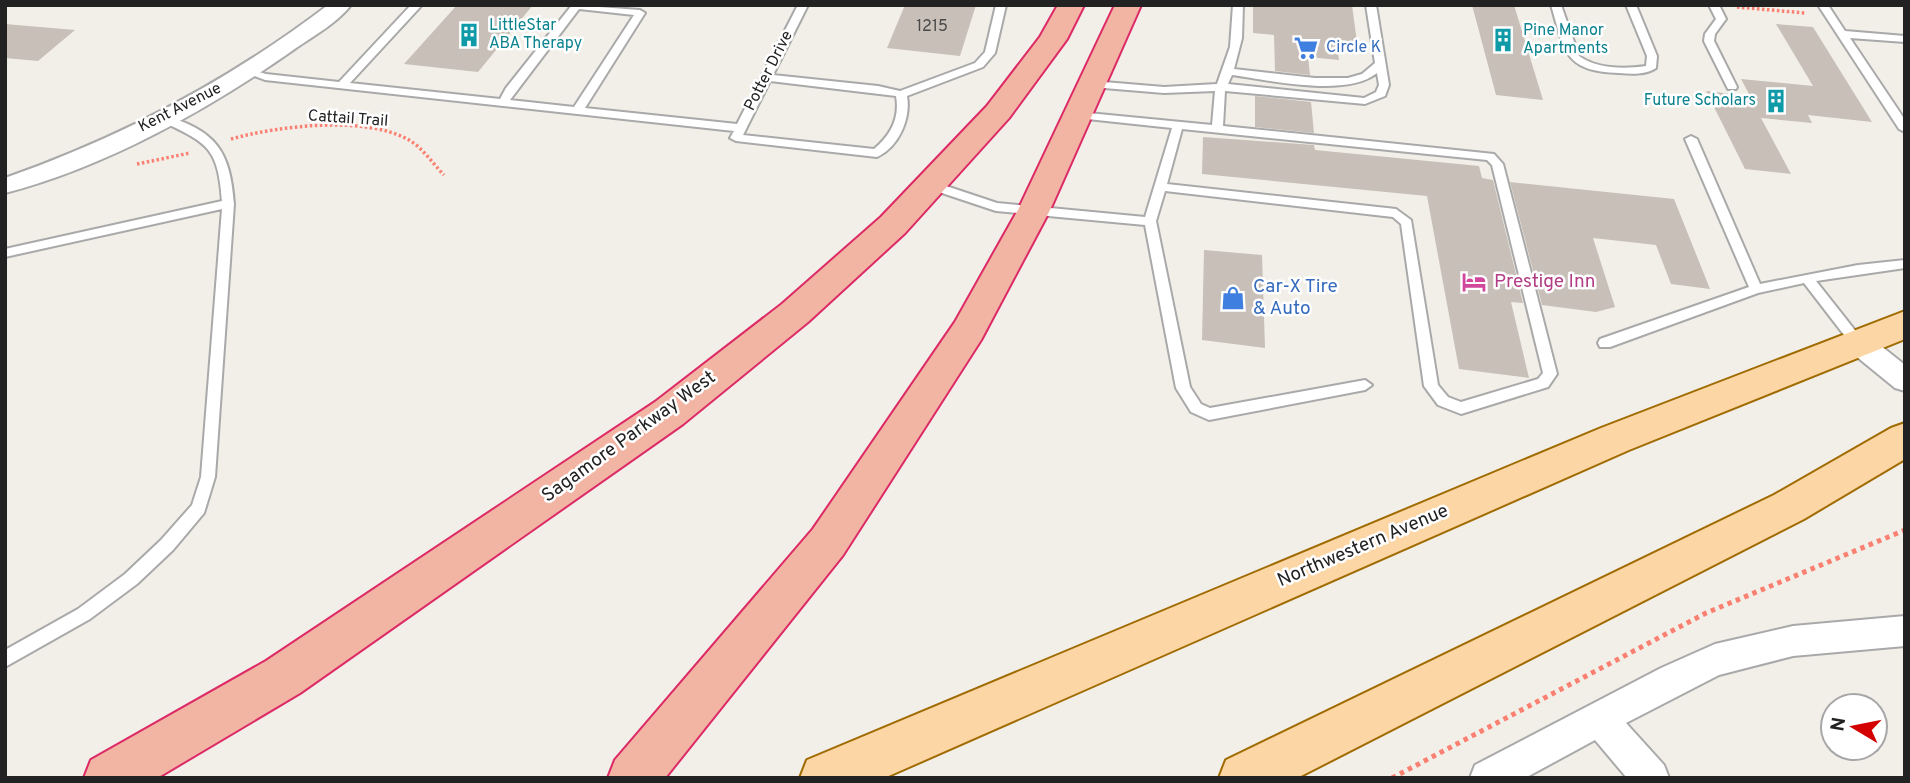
<svg xmlns="http://www.w3.org/2000/svg" width="1910" height="783" viewBox="0 0 1910 783" font-family="Overpass,sans-serif">
	<style>
		.building { fill: #c7bfb8 }
		.lines { fill: none; stroke-linecap: round; stroke-linejoin: round }
		.service-casing { stroke: #a9a9a9; stroke-width: 4 }
		.minor-casing { stroke: #a9a9a9; stroke-width: 4 }
		.primary-casing { stroke: #a06b00; stroke-width: 4 }
		.trunk-casing { stroke: #dc2a67; stroke-width: 4 }
		.path-far1 { stroke: #fa8072; stroke-width: 3.5; stroke-dasharray: 2.5 2.5; stroke-linecap: butt }
		.path { stroke: #fa8072; stroke-width: 5; stroke-dasharray: 4.5 4.5; stroke-linecap: butt }
		.service { fill: #fff; fill-rule: evenodd }
		.minor { fill: #fff; fill-rule: evenodd }
		.primary { fill: #fcd6a4; fill-rule: evenodd }
		.trunk { fill: #f2b4a3; fill-rule: evenodd }
		.labels { text-anchor: middle; dominant-baseline: central; stroke-width: 5; stroke-linejoin: round; paint-order: stroke }
		.far-culture-label { font-size: 16px; fill: #0d838f; stroke: #fff; text-anchor: start }
		.number-label { font-size: 16px; fill: #4b4948 }
		.far-shop-label { font-size: 16px; fill: #366cbe; stroke: #fff; text-anchor: start }
		.far-street-label { font-size: 16px; fill: #222; stroke: #fff }
		.hotel-label { font-size: 19px; fill: #b23c85; stroke: #fff; text-anchor: start }
		.shop-label { font-size: 19px; fill: #366cbe; stroke: #fff; text-anchor: start }
		.street-label { font-size: 19px; fill: #222; stroke: #fff }
	</style>
	<rect width="100%" height="100%" fill="#f2efe9"/>
	<path class="building" d="M 457,5 L 533,5 L 478,72 L 404,64 Z
		M 905,5 L 976,5 L 960,56 L 887,48 Z
		M 1253,5 L 1352,5 L 1357,42 L 1336,40 L 1339,60 L 1308,57 L 1310,75 L 1275,71 L 1274,35 L 1253,33 Z
		M 1472,5 L 1514,5 L 1543,100 L 1496,95 Z
		M 5,24 L 75,30 L 38,61 L 5,58 Z
		M 1776,24 L 1813,27 L 1872,122 L 1808,115 L 1812,123 L 1761,118 L 1791,174 L 1745,169 L 1706,91 L 1750,96 L 1741,79 L 1813,86 Z
		M 1255,96 L 1311,102 L 1314,133 L 1255,127 Z
		M 1203,137 L 1314,145 L 1315,150 L 1479,166 L 1482,178 L 1493,180 L 1523,303 L 1511,302 L 1529,378 L 1459,369 L 1427,196 L 1202,174 Z
		M 1510,182 L 1674,199 L 1710,289 L 1671,284 L 1656,245 L 1593,238 L 1615,307 L 1596,312 L 1542,305 Z
		M 1204,250 L 1262,255 L 1265,348 L 1202,340 Z"/>
	<g class="lines">
		<g class="service-casing">
			<path id="service" d="M 411,5 L 422,5 L 350,83 L 500,99 L 506,88 L 572,5 L 640,10 L 645,13 L 585,108 L 737,124 L 798,5 L 808,5 L 773,75 L 878,86 L 900,91 L 975,63 L 985,52 L 996,5 L 1006,5 L 995,53 L 983,67 L 907,96 C 911,118 899,147 877,157 L 736,141 L 730,138 L 734,131 L 265,80 L 244,72 L 249,69 L 266,74 L 339,82 ZM 579,9 L 634,15 L 574,107 L 510,100 ZM 770,81 L 896,96 C 900,118 891,135 874,149 L 743,135 Z
				M 1233,5 L 1243,5 L 1242,38 L 1234,69 L 1315,78 L 1348,78 L 1362,74 L 1375,63 L 1366,5 L 1376,5 L 1389,85 L 1385,96 L 1365,104 L 1225,91 L 1223,126 L 1494,154 L 1503,164 L 1557,374 L 1548,387 L 1461,414 L 1438,405 L 1424,386 L 1401,224 L 1393,217 L 1165,191 L 1156,221 L 1190,387 L 1201,404 L 1210,408 L 1365,380 L 1372,385 L 1365,390 L 1209,420 L 1191,412 L 1176,388 L 1145,225 L 996,211 L 927,188 L 925,185 L 931,181 L 997,203 L 1145,217 L 1172,128 L 1078,118 L 1073,115 L 1078,112 L 1212,125 L 1215,91 L 1164,93 L 1092,87 L 1087,84 L 1092,81 L 1164,87 L 1217,84 L 1230,47 ZM 1377,73 L 1379,85 L 1376,92 L 1364,98 L 1228,84 L 1232,75 C 1269,80 1346,98 1377,73 ZM 1182,129 L 1487,160 L 1492,165 L 1543,373 L 1538,379 L 1461,402 L 1448,397 L 1438,385 L 1411,220 L 1396,209 L 1167,184 Z
				M 1551,5 L 1561,5 L 1579,56 C 1597,69 1624,69 1646,66 L 1647,56 L 1626,5 L 1636,5 L 1657,56 L 1656,68 C 1646,75 1631,74 1619,73 C 1564,71 1565,52 1551,5 Z
				M 1709,5 L 1719,5 L 1726,19 L 1715,34 L 1714,41 L 1737,87 L 1736,89 L 1728,89 L 1704,41 L 1705,34 L 1716,19 Z
				M 1818,5 L 1828,5 L 1845,31 L 1905,36 L 1905,42 L 1850,38 L 1905,120 L 1905,132 L 1899,129 Z
				M 163,115 C 216,131 230,150 234,204 L 215,477 L 204,513 L 173,550 L 137,584 L 90,619 L 5,667 L 5,650 L 78,609 L 125,574 L 161,540 L 192,505 L 201,477 L 222,209 L 5,257 L 5,249 L 222,201 C 218,146 207,143 159,120 L 159,116 Z
				M 1691,136 L 1697,139 L 1760,284 L 1858,265 L 1905,260 L 1905,268 L 1816,281 L 1861,338 L 1863,341 L 1861,344 L 1851,344 L 1804,283 L 1758,293 L 1610,347 L 1600,347 L 1598,343 L 1600,339 L 1749,287 L 1685,139 Z"/>
		</g>
		<g class="minor-casing">
			<path id="minor" d="M 328,5 L 351,5 C 338,22 314,36 296,48 C 211,108 106,167 5,193 L 5,178 C 122,137 230,80 328,5 Z
				M 1856,331 L 1866,334 L 1905,365 L 1905,391 L 1895,388 L 1846,348 L 1843,341 L 1846,334 Z
				M 1905,616 L 1905,646 L 1793,656 L 1719,675 L 1626,723 L 1664,765 L 1669,778 L 1627,778 L 1595,740 L 1525,778 L 1470,778 L 1475,765 L 1661,668 L 1715,644 L 1793,626 Z"/>
		</g>
		<g class="primary-casing">
			<path id="primary" d="M 1905,311 L 1905,339 L 1629,450 L 884,778 L 800,778 L 807,760 L 1601,428 Z
				M 1905,423 L 1905,459 L 1804,519 L 1297,778 L 1219,778 L 1226,760 L 1774,495 L 1891,428 Z"/>
		</g>
		<g class="trunk-casing">
			<path id="trunk" d="M 1058,5 L 1084,5 L 1067,39 L 1009,118 L 905,233 L 808,322 L 683,424 L 300,693 L 157,778 L 84,778 L 91,760 L 266,661 L 655,402 L 782,304 L 881,217 L 987,106 L 1040,37 Z
				M 1115,5 L 1141,5 L 1050,210 L 981,340 L 843,555 L 665,778 L 608,778 L 615,760 L 813,529 L 955,322 L 1018,210 Z"/>
		</g>
		<path class="path-far1" d="M 1737,7 L 1805,13
			M 231,139 C 278,126 365,115 409,140 C 423,148 433,164 444,175
			M 137,164 L 190,153"/>
		<path class="path" d="M 1392,778 L 1706,613 L 1905,530"/>
		<use href="#service" class="service"/>
		<use href="#minor" class="minor"/>
		<use href="#primary" class="primary"/>
		<use href="#trunk" class="trunk"/>
	</g>
	<defs>
		<g id="building-bare" transform="scale(1.89)"><path d="M-4-6H4V6H1V3H-1V6H-4ZM-2.5-4.3h1.7v1.8h-1.7ZM.8-4.3h1.7v1.8H.8ZM-2.5-1h1.7V.8h-1.7ZM.8-1h1.7V.8H.8Z" fill="#0f9aa8" stroke="#fff" stroke-width="2.5" paint-order="stroke"/></g>
		<g id="supermarket-bare" transform="scale(1.89)"><path d="M-6-5.5h2.5l.6 2H6L4.5 2H-2.5L-4.4-4H-6ZM-1.5 3.2a1.3 1.3 0 1 0 .1 0ZM3 3.2a1.3 1.3 0 1 0 .1 0Z" fill="#3f7fe0" stroke="#fff" stroke-width="2.5" paint-order="stroke"/></g>
		<g id="hotel-bare" transform="scale(1.89)"><path d="M-6-4.5h1.5V1H6V5H4.5V3h-9V5H-6ZM-4 0a1.8 1.8 0 1 1 3.6 0ZM.5 0V-2.5h3Q6-2.5 6 0Z" fill="#d1479c" stroke="#fff" stroke-width="2.5" paint-order="stroke"/></g>
		<g id="shop-bare" transform="scale(1.89)"><path d="M-5-2.5h2.3a2.7 3.5 0 0 1 5.4 0H5L5.5 6h-11ZM-1.5-2.5h3a1.5 2.3 0 0 0-3 0Z" fill="#3f7fe0" stroke="#fff" stroke-width="2.5" paint-order="stroke"/></g>
	</defs>
	<g fill-rule="evenodd">
		<use href="#building-bare" x="469" y="35"/>
		<use href="#building-bare" x="1503" y="40"/>
		<use href="#supermarket-bare" x="1306" y="48"/>
		<use href="#building-bare" x="1776" y="101"/>
		<use href="#hotel-bare" x="1474" y="282"/>
		<use href="#shop-bare" x="1233" y="298"/>
	</g>
	<g class="labels">
		<g class="far-culture-label">
			<text x="489" y="26">LittleStar<tspan x="489" dy="18">ABA Therapy</tspan></text>
			<text x="1523" y="31">Pine Manor<tspan x="1523" dy="18">Apartments</tspan></text>
			<text x="1756" y="101" text-anchor="end">Future Scholars</text>
		</g>
		<g class="number-label">
			<text x="932" y="27">1215</text>
		</g>
		<g class="far-shop-label">
			<text x="1326" y="48">Circle K</text>
		</g>
		<g class="far-street-label">
			<text transform="translate(769 71) rotate(-63)">Potter Drive</text>
			<text transform="translate(180 108) rotate(-27)">Kent Avenue</text>
			<text transform="translate(348 119) rotate(4)">Cattail Trail</text>
		</g>
		<g class="hotel-label">
			<text x="1494" y="282">Prestige Inn</text>
		</g>
		<g class="shop-label">
			<text x="1253" y="287">Car-X Tire<tspan x="1253" dy="22">&amp; Auto</tspan></text>
		</g>
		<g class="street-label">
			<text transform="translate(629 437) rotate(-36)">Sagamore Parkway West</text>
			<text transform="translate(1363 546) rotate(-23)">Northwestern Avenue</text>
		</g>
	</g>
	<rect width="1910" height="783" fill="none" stroke="#222222" stroke-width="14"/>
	<g transform="translate(1854 727) rotate(280)"><circle r="33" fill="#ffffff" stroke="#a7a7a7" stroke-width="2"/>
	<path d="M0-5L12 26L0 18L-12 26Z" fill="#d40000"/>
	<text y="-10" font-size="19" font-weight="bold" text-anchor="middle" fill="#222222">N</text>
	</g>
</svg>
